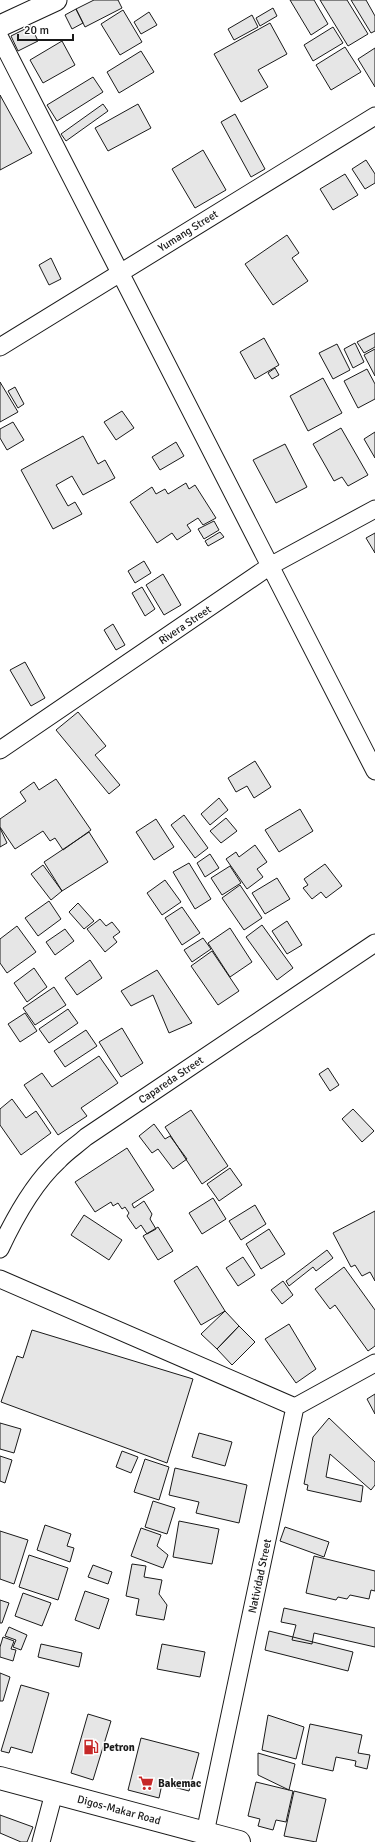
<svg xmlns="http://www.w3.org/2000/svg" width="375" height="1842" viewBox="0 0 375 1842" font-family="Signika,sans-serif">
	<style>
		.building { fill: #e6e6e6; stroke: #1a1a1a }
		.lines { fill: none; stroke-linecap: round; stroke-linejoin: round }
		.minor-casing { stroke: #1a1a1a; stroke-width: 19 }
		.tertiary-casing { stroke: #1a1a1a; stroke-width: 23 }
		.primary-casing { stroke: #1a1a1a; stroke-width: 24 }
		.minor { stroke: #fff; stroke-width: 17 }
		.tertiary { stroke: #fff; stroke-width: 21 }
		.primary { stroke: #fff; stroke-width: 22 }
		.labels { text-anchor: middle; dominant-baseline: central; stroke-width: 3; stroke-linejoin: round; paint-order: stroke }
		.street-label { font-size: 11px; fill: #1a1a1a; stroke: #fff }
		.poi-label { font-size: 11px; font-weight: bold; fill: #1a1a1a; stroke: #fff; text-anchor: start }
	</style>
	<rect width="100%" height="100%" fill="#fff"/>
	<path class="building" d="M 94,0 L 118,0 L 122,8 L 85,27 L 76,9 Z
		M 290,0 L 314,0 L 328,24 L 311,35 Z
		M 320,0 L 347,0 L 368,34 L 348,46 Z
		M 351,0 L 366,0 L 375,16 L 375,31 L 371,33 Z
		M 273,8 L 277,16 L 260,26 L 256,18 Z
		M 76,9 L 83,23 L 72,29 L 65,15 Z
		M 123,10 L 142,42 L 120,55 L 101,24 Z
		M 149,12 L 157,25 L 141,34 L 134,22 Z
		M 252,15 L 258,27 L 234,40 L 228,29 Z
		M 270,23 L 287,54 L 258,70 L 268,87 L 241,102 L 214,54 Z
		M 31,26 L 38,41 L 18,51 L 11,36 Z
		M 333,27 L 343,43 L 313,61 L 304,45 Z
		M 62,41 L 75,65 L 43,83 L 30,60 Z
		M 345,47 L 361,72 L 331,90 L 316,65 Z
		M 375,48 L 375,87 L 358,59 Z
		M 141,51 L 154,72 L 119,93 L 107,72 Z
		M 93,77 L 103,92 L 57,121 L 47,105 Z
		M 0,95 L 32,153 L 0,170 Z
		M 103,104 L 108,111 L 66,141 L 61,134 Z
		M 138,104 L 151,128 L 108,151 L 95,128 Z
		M 235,114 L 265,169 L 251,177 L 221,122 Z
		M 203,150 L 226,190 L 195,208 L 172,169 Z
		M 366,160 L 375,174 L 375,183 L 365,189 L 352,169 Z
		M 345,174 L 358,195 L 333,210 L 320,189 Z
		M 287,235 L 299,253 L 292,258 L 308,281 L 273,305 L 245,264 Z
		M 51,258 L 61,279 L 49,285 L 39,265 Z
		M 375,333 L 375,347 L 364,353 L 357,342 Z
		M 264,338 L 279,365 L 255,379 L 240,352 Z
		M 355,343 L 364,362 L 353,368 L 344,349 Z
		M 337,344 L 350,370 L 333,379 L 319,353 Z
		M 375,349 L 375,376 L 364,355 Z
		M 275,368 L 279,375 L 272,379 L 268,373 Z
		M 367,369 L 375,384 L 375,399 L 358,408 L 344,381 Z
		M 323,378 L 342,413 L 308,431 L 290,396 Z
		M 0,382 L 18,412 L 0,422 Z
		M 15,387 L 24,404 L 18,408 L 8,391 Z
		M 122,411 L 134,428 L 116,440 L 104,422 Z
		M 13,422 L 24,440 L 7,450 L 0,438 L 0,429 Z
		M 341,428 L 368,475 L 348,486 L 342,477 L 334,481 L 313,444 Z
		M 375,432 L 375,458 L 364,439 Z
		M 83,436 L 98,464 L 105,460 L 115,478 L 83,495 L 72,476 L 56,485 L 68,506 L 75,502 L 82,514 L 53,529 L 21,470 Z
		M 176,442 L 184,456 L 160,470 L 152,457 Z
		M 285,444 L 307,487 L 276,503 L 253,460 Z
		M 186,483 L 189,489 L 195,485 L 216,518 L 203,525 L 198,518 L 187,525 L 191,531 L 177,540 L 172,533 L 157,543 L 130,502 L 152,487 L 156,494 L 165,489 L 168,494 Z
		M 214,521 L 219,530 L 204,539 L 198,529 Z
		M 220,532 L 224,537 L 208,546 L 205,541 Z
		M 375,533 L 375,553 L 366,538 Z
		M 144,561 L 151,573 L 135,583 L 128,571 Z
		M 163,574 L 181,605 L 164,615 L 146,585 Z
		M 142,587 L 155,609 L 145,616 L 132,593 Z
		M 113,624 L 125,645 L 116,650 L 104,630 Z
		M 25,662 L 45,698 L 31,706 L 10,670 Z
		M 78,712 L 106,746 L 95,755 L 120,785 L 109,794 L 56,730 Z
		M 255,761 L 271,787 L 254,798 L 247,786 L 236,792 L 228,778 Z
		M 56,779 L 91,830 L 63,850 L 55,838 L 50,841 L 43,831 L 15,849 L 0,827 L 0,819 L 26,801 L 20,792 L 34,782 L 39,790 Z
		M 219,798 L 228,810 L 210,825 L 201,814 Z
		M 300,809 L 313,831 L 279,852 L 265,830 Z
		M 184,815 L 208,848 L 195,858 L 171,825 Z
		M 226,818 L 237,831 L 221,843 L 210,831 Z
		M 156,819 L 174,847 L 154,860 L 136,832 Z
		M 0,828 L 7,843 L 0,847 Z
		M 89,832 L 108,862 L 62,891 L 44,862 Z
		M 255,845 L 267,862 L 257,869 L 263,877 L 247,889 L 226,859 L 236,852 L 239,857 Z
		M 210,854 L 219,868 L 205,877 L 197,863 Z
		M 189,863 L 211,899 L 195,909 L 173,872 Z
		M 325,864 L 342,886 L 326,898 L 321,892 L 312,899 L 303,888 L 308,885 L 304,879 Z
		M 43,865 L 62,891 L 51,900 L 31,874 Z
		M 230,866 L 241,883 L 222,895 L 211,878 Z
		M 277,878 L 290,899 L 265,914 L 252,893 Z
		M 165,880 L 181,902 L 162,915 L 147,893 Z
		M 240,885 L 262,918 L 244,930 L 222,898 Z
		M 49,901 L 61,919 L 38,936 L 25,918 Z
		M 78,903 L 94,921 L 84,929 L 69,912 Z
		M 182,907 L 200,933 L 182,945 L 165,918 Z
		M 100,919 L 106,926 L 112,922 L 120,932 L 113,937 L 117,942 L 105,952 L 87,929 Z
		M 287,921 L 302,945 L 287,954 L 272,931 Z
		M 262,925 L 293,968 L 277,980 L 246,937 Z
		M 17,926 L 36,952 L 7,973 L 0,963 L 0,939 Z
		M 230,928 L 252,962 L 230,977 L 208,943 Z
		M 65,929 L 74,941 L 55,955 L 46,942 Z
		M 203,938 L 211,949 L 192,962 L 184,950 Z
		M 212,951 L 239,991 L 218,1005 L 191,966 Z
		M 90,960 L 102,978 L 77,995 L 65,978 Z
		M 34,968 L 47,987 L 27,1002 L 14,983 Z
		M 157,970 L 192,1023 L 169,1033 L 153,995 L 131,1006 L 121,991 Z
		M 54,987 L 66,1005 L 35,1025 L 23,1008 Z
		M 68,1009 L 78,1023 L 49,1043 L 39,1029 Z
		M 25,1013 L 37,1031 L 20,1042 L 8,1024 Z
		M 122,1028 L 143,1063 L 121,1077 L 99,1042 Z
		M 86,1030 L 97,1046 L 65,1067 L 54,1051 Z
		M 99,1056 L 118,1083 L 81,1108 L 87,1116 L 58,1135 L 24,1085 L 42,1073 L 52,1087 Z
		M 328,1068 L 339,1085 L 330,1091 L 319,1074 Z
		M 12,1099 L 26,1118 L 36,1111 L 51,1133 L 21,1155 L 0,1125 L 0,1109 Z
		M 353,1109 L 374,1131 L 362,1142 L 342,1119 Z
		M 191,1110 L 228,1166 L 202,1184 L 165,1127 Z
		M 154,1124 L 165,1139 L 170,1136 L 187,1159 L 173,1169 L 158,1149 L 152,1153 L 139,1136 Z
		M 127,1148 L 154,1190 L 132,1204 L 134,1208 L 144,1201 L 152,1214 L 150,1219 L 156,1229 L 147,1234 L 141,1225 L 136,1229 L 127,1216 L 129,1213 L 125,1207 L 122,1209 L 118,1203 L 113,1206 L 111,1202 L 95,1212 L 75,1182 Z
		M 230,1168 L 242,1185 L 219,1201 L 207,1184 Z
		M 213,1198 L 226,1219 L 202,1234 L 189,1213 Z
		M 255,1205 L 266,1224 L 241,1240 L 229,1221 Z
		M 375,1211 L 375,1281 L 370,1272 L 362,1276 L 355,1265 L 351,1267 L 333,1233 Z
		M 84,1215 L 122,1240 L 109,1260 L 71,1235 Z
		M 158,1227 L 173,1251 L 158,1260 L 143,1236 Z
		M 269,1229 L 285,1254 L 261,1269 L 246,1244 Z
		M 327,1250 L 333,1258 L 316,1271 L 313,1267 L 289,1286 L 286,1281 Z
		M 243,1257 L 255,1275 L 238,1286 L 226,1268 Z
		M 197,1266 L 225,1311 L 201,1325 L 174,1281 Z
		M 344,1267 L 375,1310 L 375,1346 L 368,1351 L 335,1305 L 330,1309 L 315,1289 Z
		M 283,1281 L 293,1295 L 282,1304 L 271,1290 Z
		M 225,1311 L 239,1326 L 217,1349 L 201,1334 Z
		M 289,1324 L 316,1369 L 296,1383 L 265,1339 Z
		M 239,1326 L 255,1342 L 232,1365 L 217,1349 Z
		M 32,1330 L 193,1379 L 167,1463 L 1,1402 L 17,1356 L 23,1358 Z
		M 375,1394 L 375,1414 L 367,1399 Z
		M 329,1418 L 375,1462 L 375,1485 L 371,1490 L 330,1454 L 326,1477 L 363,1486 L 361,1502 L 307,1490 L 308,1485 L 304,1484 L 313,1437 Z
		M 0,1423 L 21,1429 L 14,1453 L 0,1449 Z
		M 199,1433 L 232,1442 L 225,1466 L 192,1457 Z
		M 122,1451 L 138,1457 L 131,1473 L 116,1467 Z
		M 0,1456 L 12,1460 L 5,1483 L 0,1481 Z
		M 145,1459 L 169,1467 L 159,1500 L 134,1492 Z
		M 175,1468 L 247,1485 L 239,1523 L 196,1513 L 199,1502 L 169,1495 Z
		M 153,1501 L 175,1508 L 167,1534 L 145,1527 Z
		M 179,1521 L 219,1529 L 212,1564 L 173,1557 Z
		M 45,1525 L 71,1534 L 67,1546 L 74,1548 L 70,1562 L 37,1550 Z
		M 285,1527 L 329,1542 L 324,1557 L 280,1541 Z
		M 141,1528 L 161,1535 L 157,1546 L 168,1555 L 163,1568 L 131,1556 Z
		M 0,1531 L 28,1540 L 14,1584 L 0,1579 Z
		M 29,1555 L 68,1568 L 58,1600 L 19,1587 Z
		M 314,1556 L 375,1571 L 375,1591 L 371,1590 L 369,1599 L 350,1595 L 347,1599 L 338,1597 L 336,1600 L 306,1593 Z
		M 132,1564 L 146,1566 L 144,1577 L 162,1580 L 159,1594 L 167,1605 L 164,1620 L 136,1615 L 139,1599 L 126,1596 Z
		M 93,1565 L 112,1572 L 108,1584 L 88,1577 Z
		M 85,1591 L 109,1599 L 99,1629 L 75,1620 Z
		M 23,1593 L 51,1603 L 42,1626 L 15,1616 Z
		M 0,1600 L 9,1603 L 2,1623 L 0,1623 Z
		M 284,1608 L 375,1628 L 375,1647 L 314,1633 L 312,1644 L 292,1640 L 296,1625 L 281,1622 Z
		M 9,1627 L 27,1635 L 21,1650 L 13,1647 L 16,1640 L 5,1636 Z
		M 269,1631 L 353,1652 L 348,1671 L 265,1650 Z
		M 3,1637 L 14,1641 L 11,1649 L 16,1650 L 13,1661 L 0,1657 L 0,1647 Z
		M 41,1644 L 82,1653 L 79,1667 L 38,1657 Z
		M 162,1644 L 205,1652 L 200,1677 L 157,1669 Z
		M 0,1673 L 10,1677 L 3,1701 L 0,1701 Z
		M 21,1685 L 49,1693 L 32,1753 L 11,1747 L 9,1753 L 1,1751 Z
		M 88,1714 L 111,1721 L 93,1780 L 71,1773 Z
		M 268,1715 L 304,1727 L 296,1759 L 262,1750 Z
		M 310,1724 L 362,1735 L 358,1753 L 370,1755 L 367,1769 L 355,1766 L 356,1761 L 336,1757 L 333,1771 L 302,1764 Z
		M 141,1738 L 199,1753 L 189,1791 L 162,1784 L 159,1798 L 128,1790 Z
		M 258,1753 L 295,1764 L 289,1790 L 258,1775 Z
		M 256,1782 L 293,1791 L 286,1822 L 276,1820 L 273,1830 L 258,1826 L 260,1819 L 248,1816 Z
		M 294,1791 L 326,1799 L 316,1842 L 284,1836 Z
		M 0,1815 L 33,1827 L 27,1842 L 21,1842 L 0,1833 Z"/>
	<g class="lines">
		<g class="minor-casing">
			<path id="minor" d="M 0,38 L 375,771
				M 0,347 L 375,116
				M 0,750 L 270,566 L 375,509
				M 0,1249 C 14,1219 34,1183 58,1161 C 66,1152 77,1145 86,1137 L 375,943
				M 0,1279 L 295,1407
				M 205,1833 L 295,1407 L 375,1363
				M 41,1842 L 54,1793"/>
		</g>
		<g class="tertiary-casing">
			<path id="tertiary" d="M 0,26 L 56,0"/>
		</g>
		<g class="primary-casing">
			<path id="primary" d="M 0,1778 L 239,1842"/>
		</g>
		<use href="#minor" class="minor"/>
		<use href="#tertiary" class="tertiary"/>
		<use href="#primary" class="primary"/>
	</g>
	<defs>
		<g id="fuel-bare" transform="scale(1.2)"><path d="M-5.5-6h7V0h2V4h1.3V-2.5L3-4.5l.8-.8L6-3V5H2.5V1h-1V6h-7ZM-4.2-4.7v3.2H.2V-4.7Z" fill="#c62828" stroke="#fff" stroke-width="2.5" paint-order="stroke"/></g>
		<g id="supermarket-bare" transform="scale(1.2)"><path d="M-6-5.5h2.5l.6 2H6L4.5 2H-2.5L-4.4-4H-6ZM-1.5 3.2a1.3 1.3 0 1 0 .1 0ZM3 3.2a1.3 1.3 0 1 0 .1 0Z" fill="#c62828" stroke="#fff" stroke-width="2.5" paint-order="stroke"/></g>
	</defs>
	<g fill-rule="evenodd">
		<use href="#fuel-bare" x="91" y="1747"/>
		<use href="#supermarket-bare" x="146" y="1783"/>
	</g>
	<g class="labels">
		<g class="street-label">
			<text transform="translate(188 231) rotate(-32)">Yumang Street</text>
			<text transform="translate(185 625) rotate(-34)">Rivera Street</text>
			<text transform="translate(171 1080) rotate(-34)">Capareda Street</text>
			<text transform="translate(260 1576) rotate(-78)">Natividad Street</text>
			<text transform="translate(119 1810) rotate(15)">Digos-Makar Road</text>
		</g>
		<g class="poi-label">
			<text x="103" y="1747">Petron</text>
			<text x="158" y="1783">Bakemac</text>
		</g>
	</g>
	<path d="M18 34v6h55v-6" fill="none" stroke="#1a1a1a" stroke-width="2"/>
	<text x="24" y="34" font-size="12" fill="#1a1a1a" stroke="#ffffff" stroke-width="3" paint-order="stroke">20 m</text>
</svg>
